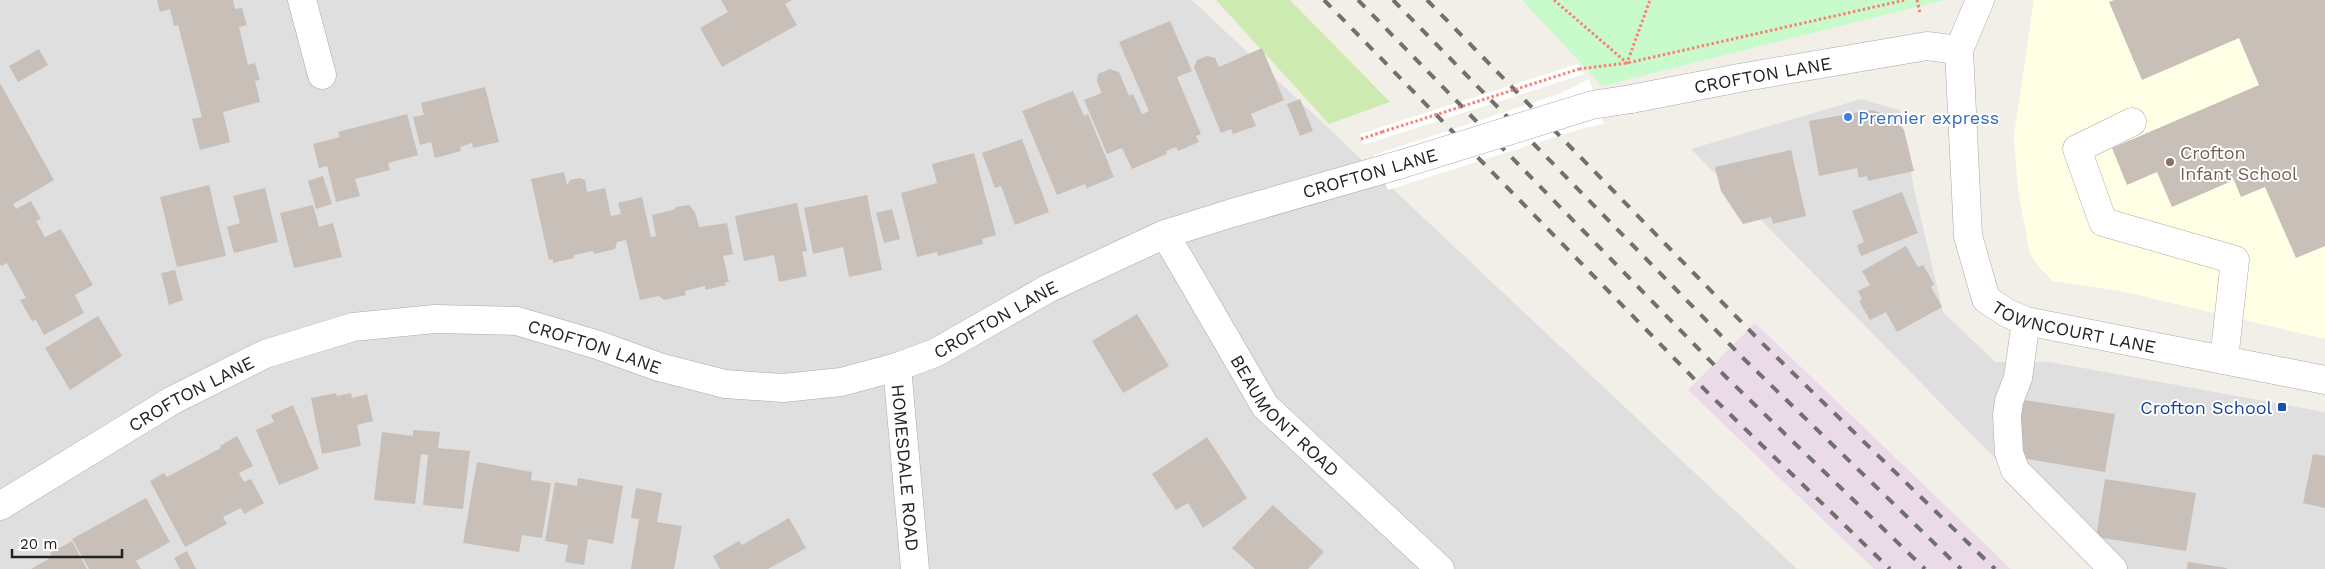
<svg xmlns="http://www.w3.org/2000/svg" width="2325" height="569" viewBox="0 0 2325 569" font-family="'Work Sans',sans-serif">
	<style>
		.residential { fill: #e0dfdf }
		.industrial { fill: #ebdbe8 }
		.education { fill: #ffffe5 }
		.grass { fill: #cdebb0 }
		.park { fill: #c8facc }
		.pier { fill: #fff }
		.building { fill: #c7bfb8 }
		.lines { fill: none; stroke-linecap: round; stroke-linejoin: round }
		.minor-casing { stroke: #a9a9a9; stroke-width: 29 }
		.path { stroke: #fa8072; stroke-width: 3; stroke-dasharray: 2.5 2.5; stroke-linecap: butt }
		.minor { stroke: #fff; stroke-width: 28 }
		.rail { stroke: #707070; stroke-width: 4; stroke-dasharray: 10 10; stroke-linecap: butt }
		.minor-bridge-casing { stroke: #a9a9a9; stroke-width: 29; stroke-linecap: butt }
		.path-bridge { stroke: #fa8072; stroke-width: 3; stroke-dasharray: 2.5 2.5; stroke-linecap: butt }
		.minor-bridge { stroke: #fff; stroke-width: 28 }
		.shop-dot { fill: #3f7fe0; stroke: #fff; stroke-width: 2 }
		.education-dot { fill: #8d6e63; stroke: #fff; stroke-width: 2 }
		.transit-dot { fill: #1a4fb4; stroke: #fff; stroke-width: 2 }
		.labels { text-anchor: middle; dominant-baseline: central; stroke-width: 4; stroke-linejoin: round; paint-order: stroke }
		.street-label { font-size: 18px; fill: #222; stroke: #fff }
		.shop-label { font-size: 18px; fill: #366cbe; stroke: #fff; text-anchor: start }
		.education-label { font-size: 18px; fill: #785e54; stroke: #fff; text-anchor: start }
		.transit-label { font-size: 18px; fill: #164399; stroke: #fff; text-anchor: end }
	</style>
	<rect width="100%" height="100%" fill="#f2efe9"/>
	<path class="residential" d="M 0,0 L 1192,0 L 1797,569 L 0,569 Z
		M 1861,99 L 1900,110 L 1914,189 L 1943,312 L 1995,362 L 2050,362 L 2325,412 L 2325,569 L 2104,569 L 1691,149 Z"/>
	<path class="industrial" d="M 1755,323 L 1926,487 L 2011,569 L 1874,569 L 1688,390 Z"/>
	<path class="education" d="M 2034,0 L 2325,0 L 2325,339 L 2125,292 L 2053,281 L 2041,269 L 2030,254 L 2018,190 L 2014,135 Z"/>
	<path class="grass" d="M 1216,0 L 1290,0 L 1390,102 L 1329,124 Z"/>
	<path class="park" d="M 1522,0 L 1944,0 L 1602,86 Z"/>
	<path class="pier" d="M 1578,64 L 1584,74 L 1363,145 L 1360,134 Z
		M 1589,79 L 1604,124 L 1584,128 L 1388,190 L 1374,155 L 1559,94 Z"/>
	<path class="building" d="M 157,0 L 233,0 L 235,9 L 242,8 L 247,25 L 239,27 L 248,65 L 255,63 L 260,80 L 255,81 L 260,102 L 223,112 L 230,142 L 200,150 L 192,119 L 202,117 L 178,25 L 174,26 L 170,9 L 160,12 Z
		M 721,0 L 792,0 L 785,4 L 797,25 L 722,67 L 700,28 L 728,12 Z
		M 2114,0 L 2325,0 L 2325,246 L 2296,258 L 2265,187 L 2241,197 L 2234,180 L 2172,207 L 2157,172 L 2127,185 L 2112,148 L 2259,85 L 2239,38 L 2142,80 L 2109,2 Z
		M 1170,21 L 1192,71 L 1177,77 L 1201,134 L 1196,136 L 1199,142 L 1178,151 L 1176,147 L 1166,151 L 1167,154 L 1132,169 L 1122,148 L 1107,154 L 1084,100 L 1102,93 L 1097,82 L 1098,74 L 1110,69 L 1119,72 L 1129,96 L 1133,94 L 1142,114 L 1149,111 L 1119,42 Z
		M 1262,48 L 1284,100 L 1251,114 L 1256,126 L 1233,134 L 1231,129 L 1221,133 L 1194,67 L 1197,60 L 1207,56 L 1215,58 L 1219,67 Z
		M 39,49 L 48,65 L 18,82 L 9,66 Z
		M 0,83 L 54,180 L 13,204 L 16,209 L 31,201 L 41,219 L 36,221 L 45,237 L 61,229 L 93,285 L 75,295 L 84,313 L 44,335 L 36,320 L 32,321 L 20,300 L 26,298 L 7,263 L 1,266 L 0,263 Z
		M 485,87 L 499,142 L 473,148 L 472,143 L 460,147 L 461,151 L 435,158 L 431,142 L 420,145 L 413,117 L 424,115 L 421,103 Z
		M 1073,91 L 1084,116 L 1088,114 L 1114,177 L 1087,188 L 1085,184 L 1057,195 L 1022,111 Z
		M 1300,99 L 1313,131 L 1300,136 L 1287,104 Z
		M 1871,110 L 1891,116 L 1904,130 L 1914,171 L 1868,181 L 1867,176 L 1859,178 L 1857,168 L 1819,176 L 1809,121 Z
		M 407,114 L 418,155 L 388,163 L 390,170 L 355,179 L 360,196 L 336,202 L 327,166 L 319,168 L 313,144 L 340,137 L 338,132 Z
		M 1022,139 L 1049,212 L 1015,225 L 1001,186 L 995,188 L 982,153 Z
		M 1791,150 L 1806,216 L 1773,224 L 1771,217 L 1743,224 L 1721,191 L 1715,167 Z
		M 974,153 L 996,235 L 982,239 L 983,244 L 938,256 L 937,252 L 917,257 L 901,193 L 937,183 L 932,164 Z
		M 564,172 L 567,185 L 570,180 L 580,178 L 585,180 L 587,192 L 605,188 L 611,216 L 621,214 L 618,203 L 642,197 L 651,237 L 656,236 L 652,215 L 673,210 L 676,207 L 689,205 L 695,212 L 699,227 L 727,223 L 733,254 L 723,256 L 729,282 L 725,282 L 726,285 L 705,290 L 705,286 L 685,291 L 686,295 L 664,300 L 659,296 L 640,300 L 626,240 L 617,242 L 615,249 L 594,254 L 593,251 L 574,255 L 574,258 L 553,263 L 553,259 L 549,260 L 531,179 Z
		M 323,176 L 332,204 L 316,209 L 308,181 Z
		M 209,185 L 226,256 L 177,267 L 160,197 Z
		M 265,188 L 278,242 L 234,253 L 227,227 L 240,223 L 233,196 Z
		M 1902,192 L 1918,233 L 1861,256 L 1857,245 L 1864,242 L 1852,211 Z
		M 867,195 L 882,270 L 849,277 L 843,247 L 813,254 L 804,208 Z
		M 797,203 L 807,251 L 802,252 L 807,276 L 779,282 L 774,255 L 744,261 L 735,216 Z
		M 313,205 L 319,227 L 333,223 L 342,257 L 294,268 L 280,213 Z
		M 892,209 L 900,239 L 884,243 L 876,213 Z
		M 1906,246 L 1918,267 L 1923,265 L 1934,284 L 1931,287 L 1942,307 L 1897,332 L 1886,312 L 1870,320 L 1859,301 L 1862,299 L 1858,291 L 1870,285 L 1862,271 Z
		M 175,270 L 183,300 L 169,305 L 161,273 Z
		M 1137,314 L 1169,366 L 1123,393 L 1092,341 Z
		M 98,316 L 122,356 L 70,390 L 45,348 Z
		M 336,393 L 337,396 L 351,393 L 352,398 L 367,394 L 373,421 L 357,425 L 361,446 L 322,454 L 311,398 Z
		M 2024,400 L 2115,414 L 2105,472 L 2015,457 Z
		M 293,405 L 319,469 L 279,485 L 256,430 L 274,422 L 271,415 Z
		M 413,430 L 440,432 L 438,448 L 470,451 L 463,509 L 423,505 L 428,455 L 421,454 L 415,504 L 374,500 L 382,432 L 413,436 Z
		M 237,436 L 253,466 L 239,473 L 244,482 L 251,479 L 264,503 L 244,514 L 241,508 L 223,517 L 227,524 L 185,547 L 150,481 L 164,473 L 167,477 L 221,448 L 220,446 Z
		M 1207,437 L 1247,498 L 1203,528 L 1188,503 L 1176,510 L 1152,474 Z
		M 2313,454 L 2325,456 L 2325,508 L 2303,503 Z
		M 477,462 L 532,472 L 531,480 L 551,483 L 542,538 L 522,535 L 519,552 L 463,543 Z
		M 578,478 L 623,486 L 613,544 L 588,539 L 584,565 L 565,562 L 568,545 L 545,541 L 555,482 L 577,486 Z
		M 2105,479 L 2196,493 L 2186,551 L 2096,537 Z
		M 636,488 L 662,493 L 657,522 L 682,526 L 674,569 L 631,569 L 639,519 L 631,518 Z
		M 146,498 L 170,542 L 136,561 L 141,569 L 89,569 L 72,539 Z
		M 1273,505 L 1324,552 L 1308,569 L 1255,569 L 1232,548 Z
		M 789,518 L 806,548 L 768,569 L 720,569 L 713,556 L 739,541 L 742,545 Z
		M 72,541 L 87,569 L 31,569 L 52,557 L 50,553 Z
		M 187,551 L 196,569 L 180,569 L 174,558 Z
		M 2188,562 L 2227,568 L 2227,569 L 2187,569 Z"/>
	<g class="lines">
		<g class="minor-casing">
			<g id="minor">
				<path d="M 302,0 L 322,75"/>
				<path id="s1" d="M 1980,0 L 1959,50 L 1968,236 L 1986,299 L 2007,313 L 2026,321 L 2325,380"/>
				<path id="s2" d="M 1631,99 L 1739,78 L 1927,46 L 1959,50"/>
				<path d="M 2132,122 L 2077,149 L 2103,222 L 2235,260 L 2224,360"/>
				<path id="s3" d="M 1165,234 L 1265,406 L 1440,569"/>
				<path d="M 2026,321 L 2018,378 L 2009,401 L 2007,416 L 2009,453 L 2015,470 L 2113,569"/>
				<path id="s4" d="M 897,367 L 915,569"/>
				<path id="s5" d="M 0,506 L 173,400 L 265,354 L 353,327 L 435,319 L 517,321 L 598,345 L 659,367 L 725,384 L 783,388 L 841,382 L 897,367 L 935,353 L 1049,288 L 1165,234 L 1232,213 L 1402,164"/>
			</g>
		</g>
		<path class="path" d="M 1554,0 L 1627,63 L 1650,0
			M 1917,0 L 1920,13
			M 1579,69 L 1627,63 L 1905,0
			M 1361,139 L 1382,132"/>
		<use href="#minor" class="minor"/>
		<path class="rail" d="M 1324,0 L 1709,394 L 1890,569
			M 1358,0 L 1726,377 L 1925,569
			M 1393,0 L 1744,359 L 1961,569
			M 1427,0 L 1761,342 L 1995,569"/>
		<g class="minor-bridge-casing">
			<path id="minor-bridge" d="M 1402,164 L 1592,105 L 1631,99"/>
		</g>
		<path class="path-bridge" d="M 1382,132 L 1579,69"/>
		<use href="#minor-bridge" class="minor-bridge"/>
	</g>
	<circle class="shop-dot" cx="1848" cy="117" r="5"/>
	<circle class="education-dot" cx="2170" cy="162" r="5"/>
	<rect class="transit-dot" x="2277" y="402" width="10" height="10" rx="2.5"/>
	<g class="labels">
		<g class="street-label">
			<text stroke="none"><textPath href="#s2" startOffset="134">CROFTON LANE</textPath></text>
			<text transform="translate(1370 173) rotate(-16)">CROFTON LANE</text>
			<text stroke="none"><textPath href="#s5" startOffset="1064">CROFTON LANE</textPath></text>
			<text stroke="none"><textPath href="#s1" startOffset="400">TOWNCOURT LANE</textPath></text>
			<text stroke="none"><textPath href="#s5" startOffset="644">CROFTON LANE</textPath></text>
			<text stroke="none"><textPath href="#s5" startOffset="222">CROFTON LANE</textPath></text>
			<text stroke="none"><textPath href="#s3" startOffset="219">BEAUMONT ROAD</textPath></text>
			<text stroke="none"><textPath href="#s4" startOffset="101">HOMESDALE ROAD</textPath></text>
		</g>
		<g class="shop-label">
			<text x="1858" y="117">Premier express</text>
		</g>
		<g class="education-label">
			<text x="2180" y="152">Crofton<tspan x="2180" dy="21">Infant School</tspan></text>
		</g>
		<g class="transit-label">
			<text x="2272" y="407">Crofton School</text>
		</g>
	</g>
	<path d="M12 549v8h110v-8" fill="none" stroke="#222222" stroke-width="2.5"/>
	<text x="20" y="549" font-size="15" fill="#222222" stroke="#ffffff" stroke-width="4" paint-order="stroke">20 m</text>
</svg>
